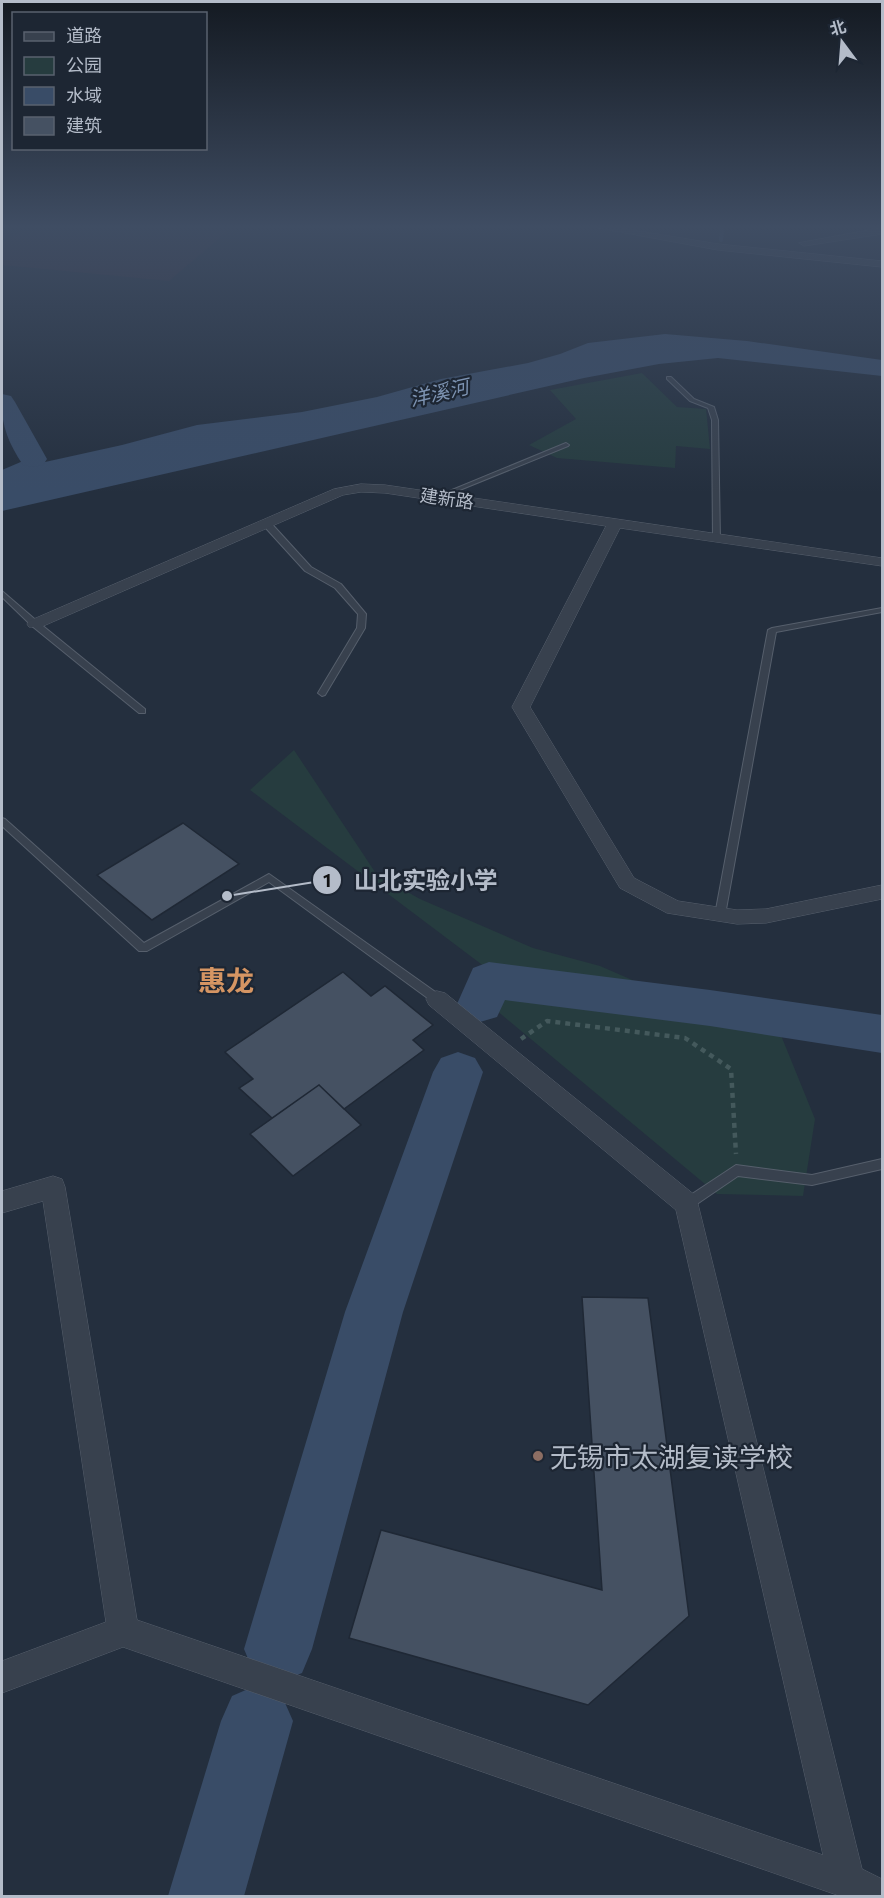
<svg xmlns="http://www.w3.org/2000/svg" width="884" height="1898" viewBox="0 0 884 1898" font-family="Commissioner,'Noto Sans SC',sans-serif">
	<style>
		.medical { fill: #32303f }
		.green { fill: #263c3f }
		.water { fill: #394c67 }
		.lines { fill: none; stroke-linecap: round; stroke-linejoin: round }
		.stream { stroke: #394c67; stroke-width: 4 }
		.river { fill: #394c67; fill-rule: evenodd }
		.building { fill: #455162; stroke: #1f2835; stroke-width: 1.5 }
		.service-casing { stroke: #565f6c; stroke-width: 2 }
		.minor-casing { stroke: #565f6c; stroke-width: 1 }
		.path { stroke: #44595c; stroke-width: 4.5; stroke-dasharray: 5 5; stroke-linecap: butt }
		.service { fill: #38414e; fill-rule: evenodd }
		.minor { fill: #38414e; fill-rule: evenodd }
		.education-dot { fill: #8d6e63; stroke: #1d2633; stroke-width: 2 }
		.labels { text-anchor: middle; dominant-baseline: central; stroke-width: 4.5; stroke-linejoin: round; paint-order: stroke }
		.far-street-label { font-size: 18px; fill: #b4bcc9; stroke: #1d2633 }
		.far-water-label { font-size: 20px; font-style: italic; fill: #7c92b1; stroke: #1d2633 }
		.near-poi-label { font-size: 27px; fill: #b4bcc9; stroke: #1d2633; text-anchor: start }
		.district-label { font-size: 28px; font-weight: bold; fill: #d59563; stroke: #1d2633 }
		.leader { fill: none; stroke: #b4bcc9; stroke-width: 2 }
		.callout-dot { fill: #b4bcc9; stroke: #1d2633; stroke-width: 2 }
		.mark-label { font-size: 18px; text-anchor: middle; font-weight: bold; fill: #111 }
		.callout-label { font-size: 24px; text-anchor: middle; font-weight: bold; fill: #b4bcc9; stroke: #1d2633; stroke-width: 4.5; stroke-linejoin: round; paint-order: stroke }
	</style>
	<rect width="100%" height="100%" fill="#242f3e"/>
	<path class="medical" d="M 25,228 L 231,228 L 169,281 L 2,265 L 2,243 Z"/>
	<path class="green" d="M 642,373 L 677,407 L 706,409 L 710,449 L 676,446 L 675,468 L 557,458 L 529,445 L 576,419 L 550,390 Z
		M 294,750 L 377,875 L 420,899 L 533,948 L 600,966 L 653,989 L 489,970 L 250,790 Z
		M 497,990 L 778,1028 L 815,1119 L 803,1196 L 717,1194 L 490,1005 Z"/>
	<path class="water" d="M 665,334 L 747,341 L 882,360 L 882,376 L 718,358 L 659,364 L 584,378 L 2,511 L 2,470 L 23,461 L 41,458 L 45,462 L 122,445 L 197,425 L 302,412 L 377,397 L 441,379 L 528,363 L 560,354 L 588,343 Z"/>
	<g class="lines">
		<path class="stream" d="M 721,240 L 722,228"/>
		<path class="river" d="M 2,394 L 11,396 L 15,402 L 47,459 L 43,465 L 33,467 L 23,465 C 7,441 0,422 2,394 Z
			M 489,962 L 710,990 L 882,1015 L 882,1053 L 710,1026 L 505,1000 L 497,1017 L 480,1022 L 463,1017 L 457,1004 L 473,968 Z
			M 458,1052 L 475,1058 L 483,1072 L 403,1312 L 312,1649 L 302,1673 L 278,1683 L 254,1673 L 244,1649 L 345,1312 L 433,1072 L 441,1058 Z
			M 257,1685 L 282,1696 L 293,1721 L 244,1896 L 168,1896 L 221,1721 L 232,1696 Z"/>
	</g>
	<path class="building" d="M 183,823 L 239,864 L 152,920 L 97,875 Z
		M 343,972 L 371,996 L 385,986 L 433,1025 L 413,1040 L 424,1050 L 344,1109 L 319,1085 L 272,1118 L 239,1088 L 253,1079 L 225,1052 Z
		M 319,1085 L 361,1125 L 293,1176 L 250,1134 Z
		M 582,1297 L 648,1298 L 689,1616 L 588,1705 L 349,1638 L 381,1530 L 602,1590 Z"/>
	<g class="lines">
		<g class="service-casing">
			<path id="service" d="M 667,377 L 671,377 L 694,399 L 714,407 L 718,420 L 720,541 L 713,539 L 712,420 L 708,408 L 690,401 L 667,379 Z
				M 566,443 L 569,445 L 568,446 L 440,498 L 435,497 Z
				M 264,522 L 270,522 L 311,567 L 341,584 L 366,614 L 365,628 L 325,695 L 322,696 L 318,693 L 357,628 L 358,614 L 335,588 L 305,571 L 264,526 Z
				M 2,591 L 38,622 L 145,709 L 145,713 L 139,713 L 32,626 L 2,597 Z
				M 882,608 L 882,612 L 776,632 L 725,915 L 720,919 L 716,918 L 715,915 L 768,630 L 772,628 Z
				M 2,818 L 5,819 L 144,943 L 269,874 L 441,996 L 442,999 L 441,1002 L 433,1002 L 269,882 L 147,951 L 139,951 L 2,826 Z
				M 882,1159 L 882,1169 L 812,1185 L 738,1176 L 691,1208 L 687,1210 L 683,1208 L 681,1204 L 683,1200 L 736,1165 L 812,1175 Z"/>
		</g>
		<g class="minor-casing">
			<path id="minor" d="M 599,228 L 620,228 L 718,244 L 882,261 L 882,267 L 718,250 Z
				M 882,228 L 882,234 L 804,246 L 799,243 Z
				M 361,484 L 385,485 L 882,558 L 882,566 L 620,528 L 530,707 L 634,878 L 678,901 L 737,910 L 766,909 L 882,885 L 882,899 L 766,923 L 737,924 L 667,913 L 620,888 L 512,707 L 606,526 L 385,493 L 361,492 L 343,495 L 41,627 L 29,627 L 27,624 L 29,621 L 334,489 Z
				M 437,991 L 445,993 L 696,1196 L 862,1869 L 882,1879 L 882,1896 L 840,1896 L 123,1647 L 2,1693 L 2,1661 L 106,1622 L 43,1201 L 2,1213 L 2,1191 L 53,1176 L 62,1179 L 65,1187 L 137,1620 L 823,1855 L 676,1210 L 429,1005 L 426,999 L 429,993 Z"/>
		</g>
		<path class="path" d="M 521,1039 L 547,1021 L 685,1038 L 731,1069 L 736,1154"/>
		<use href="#service" class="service"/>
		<use href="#minor" class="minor"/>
	</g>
	<linearGradient id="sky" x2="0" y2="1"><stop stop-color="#141a22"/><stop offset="0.46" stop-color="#3f4d63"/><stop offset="1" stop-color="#3f4d63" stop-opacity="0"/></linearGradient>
	<rect width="884" height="493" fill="url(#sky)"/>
	<circle class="education-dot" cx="538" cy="1456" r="6"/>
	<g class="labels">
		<g class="far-street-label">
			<text transform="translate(447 498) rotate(8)">建新路</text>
		</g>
		<g class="far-water-label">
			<text transform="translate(439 392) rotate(-13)">洋溪河</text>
		</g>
		<g class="near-poi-label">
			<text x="550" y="1456">无锡市太湖复读学校</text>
		</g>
		<g class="district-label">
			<text x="226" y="980">惠龙</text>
		</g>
	</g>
	<path class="leader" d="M227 896L327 880"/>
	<g class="callout-dot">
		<circle cx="227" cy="896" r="6"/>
		<circle cx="327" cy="880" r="15"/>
	</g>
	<g class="mark-label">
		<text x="327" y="887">1</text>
	</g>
	<g class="callout-label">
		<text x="426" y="889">山北实验小学</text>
	</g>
	<rect width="884" height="1898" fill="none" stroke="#b4bcc9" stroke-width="6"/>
	<rect x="12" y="12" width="195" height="138" fill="#1d2633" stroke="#59626f" stroke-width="1.5"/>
	<rect x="24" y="32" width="30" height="9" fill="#38414e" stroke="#59626f" stroke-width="1.5"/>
	<text x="66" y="42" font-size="18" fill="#b4bcc9">道路</text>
	<rect x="24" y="57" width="30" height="18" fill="#263c3f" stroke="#59626f" stroke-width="1.5"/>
	<text x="66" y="72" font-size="18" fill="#b4bcc9">公园</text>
	<rect x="24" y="87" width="30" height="18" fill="#394c67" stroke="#59626f" stroke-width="1.5"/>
	<text x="66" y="102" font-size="18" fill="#b4bcc9">水域</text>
	<rect x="24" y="117" width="30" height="18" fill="#455162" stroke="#59626f" stroke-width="1.5"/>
	<text x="66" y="132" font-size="18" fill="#b4bcc9">建筑</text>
	<g transform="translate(842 42) rotate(344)" stroke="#1d2633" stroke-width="4.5" paint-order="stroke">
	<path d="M0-4.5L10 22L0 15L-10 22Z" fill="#b4bcc9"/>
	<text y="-9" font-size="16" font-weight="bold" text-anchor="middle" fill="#b4bcc9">北</text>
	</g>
</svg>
